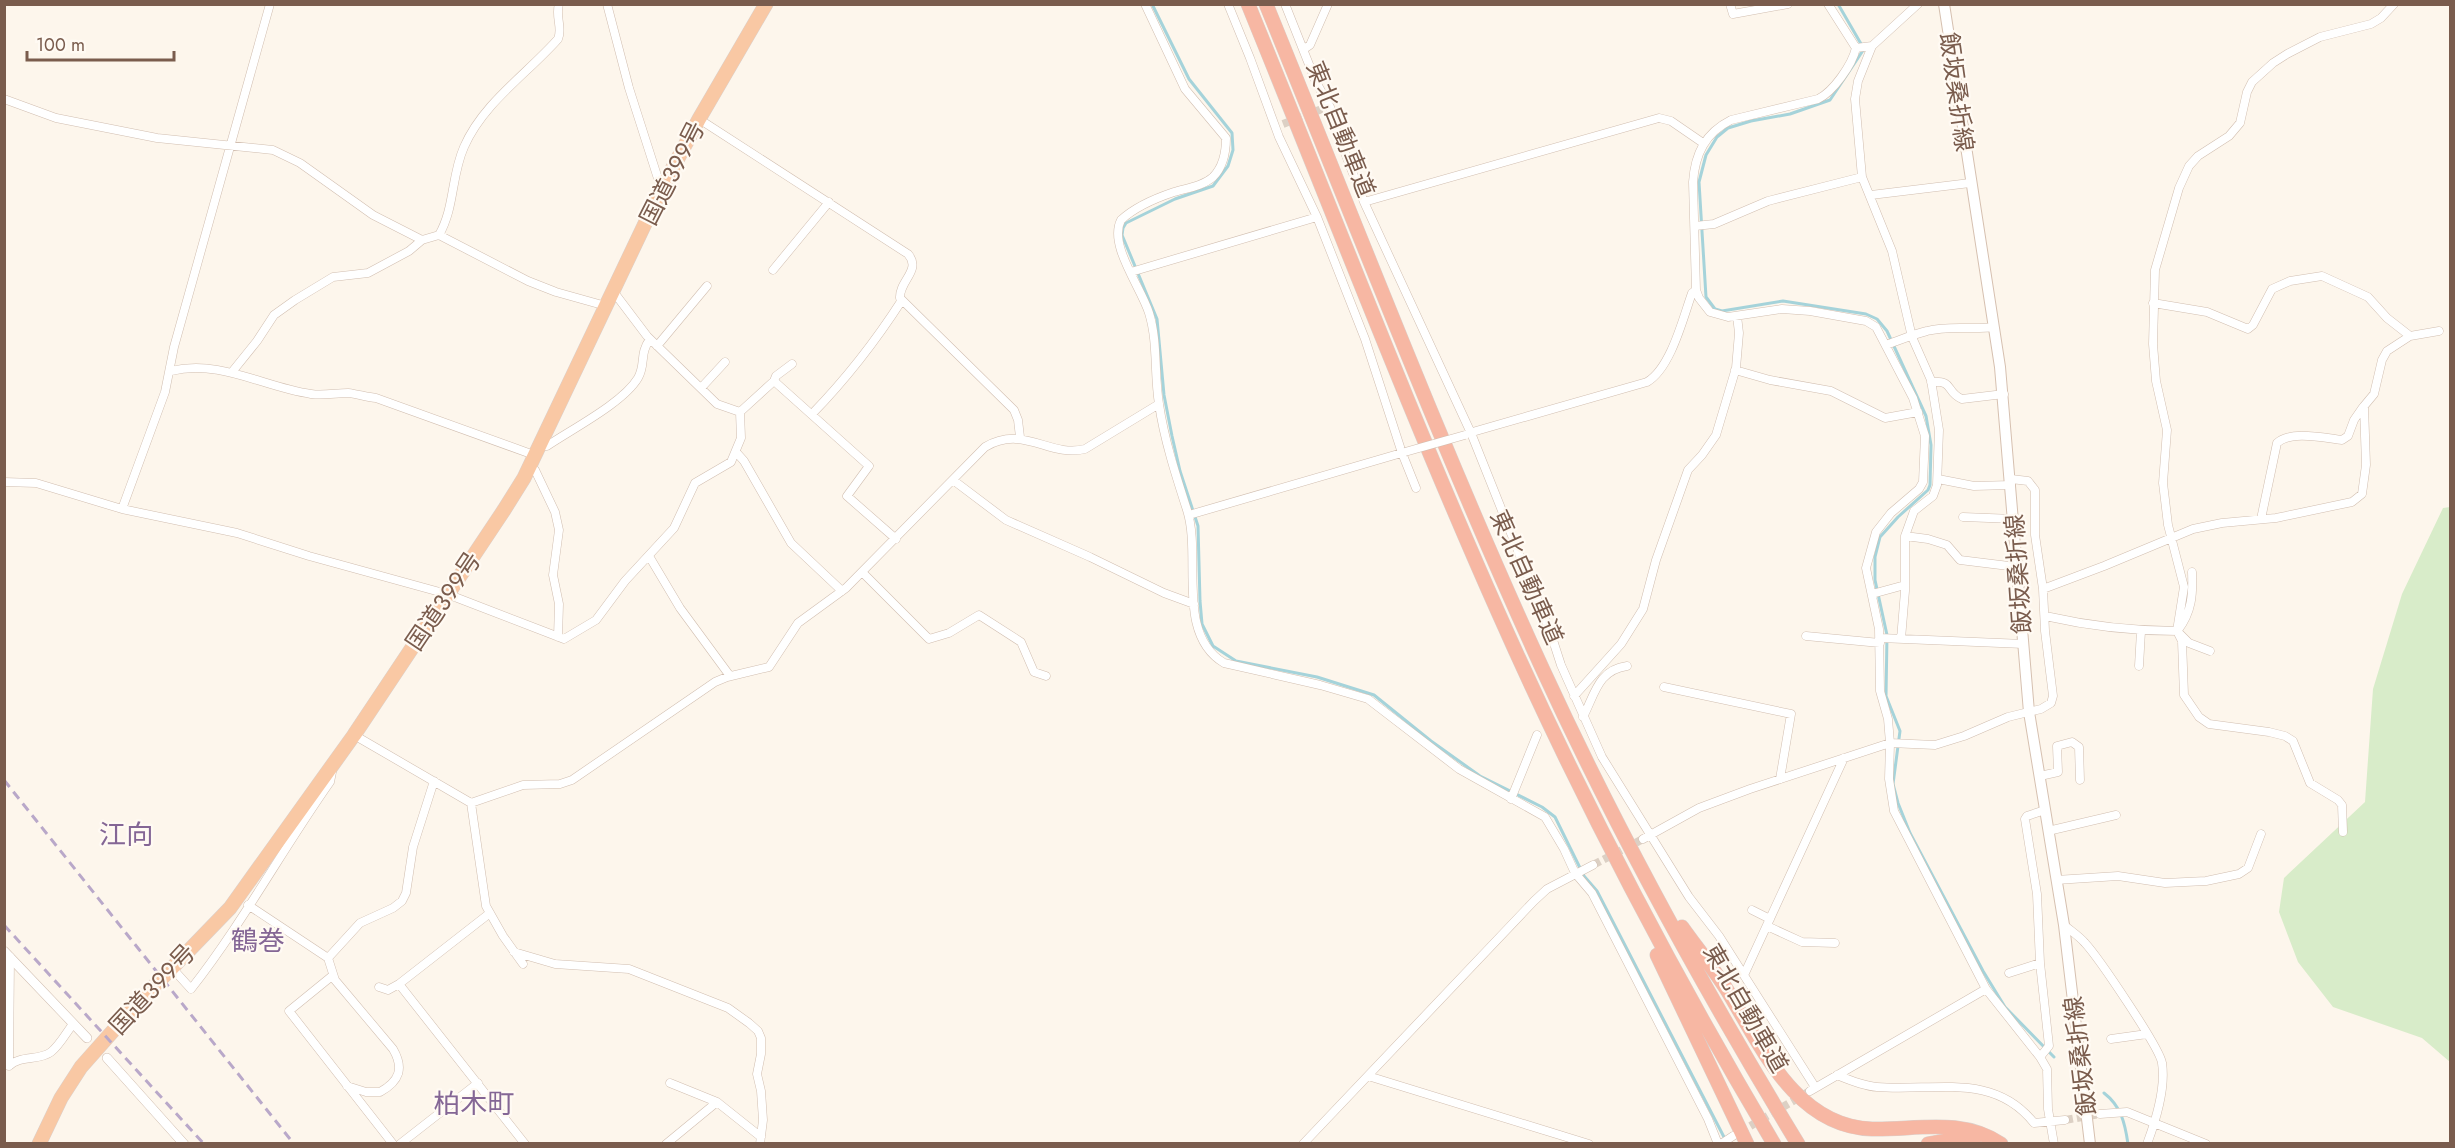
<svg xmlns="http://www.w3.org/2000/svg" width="2455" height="1148" viewBox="0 0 2455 1148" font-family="Jost,'Noto Sans JP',sans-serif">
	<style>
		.green { fill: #d8ecc9 }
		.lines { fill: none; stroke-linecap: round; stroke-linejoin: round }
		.stream { stroke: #a5d3da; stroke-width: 3 }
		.minor-tunnel { stroke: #dcd0c4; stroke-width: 8; stroke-dasharray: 8 4; stroke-linecap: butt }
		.minor-casing { stroke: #d1beb0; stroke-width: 9 }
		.tertiary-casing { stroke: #d1beb0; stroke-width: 10 }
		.secondary-casing { stroke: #d6c0b0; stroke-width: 12 }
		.trunk-casing { stroke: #dad1cd; stroke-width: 15 }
		.motorway-casing { stroke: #dad1cd; stroke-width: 15 }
		.minor { stroke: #fff; stroke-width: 8 }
		.tertiary { stroke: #fff; stroke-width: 9 }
		.secondary { stroke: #fff; stroke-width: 10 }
		.trunk { stroke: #f9c8a4; stroke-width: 14 }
		.motorway { stroke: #f7b7a3; stroke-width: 14 }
		.rail { stroke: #b9a8c9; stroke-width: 3; stroke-dasharray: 9 6; stroke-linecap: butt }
		.minor-bridge-casing { stroke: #d1beb0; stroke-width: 9; stroke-linecap: butt }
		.trunk-bridge-casing { stroke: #dad1cd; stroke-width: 15; stroke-linecap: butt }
		.minor-bridge { stroke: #fff; stroke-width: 8 }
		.trunk-bridge { stroke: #f9c8a4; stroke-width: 14 }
		.labels { text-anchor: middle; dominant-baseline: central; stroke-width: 4.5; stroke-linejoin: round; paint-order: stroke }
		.street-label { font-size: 24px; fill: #7a5c4d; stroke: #fffaf3 }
		.quarter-label { font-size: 27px; fill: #846695; stroke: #fffaf3 }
	</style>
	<rect width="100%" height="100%" fill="#fdf6ec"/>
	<path class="green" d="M 2450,507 L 2450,1062 L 2422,1038 L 2333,1007 L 2298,962 L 2279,912 L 2284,878 L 2365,802 L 2373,689 L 2402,594 L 2443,508 Z"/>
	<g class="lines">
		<path class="stream" d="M 1152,4 L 1189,79 L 1232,133 L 1233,150 L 1228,166 L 1213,186 L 1175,199 L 1126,223 L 1123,228 L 1122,235 L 1157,319 L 1164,395 L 1172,436 L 1180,471 L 1198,526 L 1200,601 L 1202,624 L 1213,646 L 1236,661 L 1317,677 L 1374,695 L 1431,741 L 1480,776 L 1542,807 L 1555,817 L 1584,876 L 1597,891 L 1725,1139
			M 1838,4 L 1864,49 L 1830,100 L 1790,114 L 1751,121 L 1728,128 L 1717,137 L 1706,155 L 1699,182 L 1706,297 L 1715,309 L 1722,311 L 1783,301 L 1866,314 L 1877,319 L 1887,331 L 1926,416 L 1931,445 L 1930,485 L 1928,490 L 1898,517 L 1880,537 L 1875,557 L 1875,580 L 1887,635 L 1886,696 L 1900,731 L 1893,784 L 1898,803 L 1910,833 L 1983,971 L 2005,1007 L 2054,1057
			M 2104,1093 C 2121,1106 2125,1123 2128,1144"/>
		<path class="minor-tunnel" d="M 1283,124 L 1322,109
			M 1593,865 L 1643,839
			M 2065,1120 L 2100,1114
			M 1740,1132 L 1810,1091"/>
		<g class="minor-casing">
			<path id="minor" d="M 607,4 L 629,88 L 661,188
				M 1145,4 L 1185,89 L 1226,138 C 1226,151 1223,167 1213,177 C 1203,186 1187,188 1174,192 C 1156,198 1135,207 1121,220 C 1108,245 1141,287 1149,313 C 1158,342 1154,374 1159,404 C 1164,439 1176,476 1187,510 C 1202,556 1175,634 1224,663 L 1320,685 L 1368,699 L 1459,769 L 1545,817 L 1564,849 L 1575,873 L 1592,893 L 1708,1119 L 1718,1144
				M 1228,4 L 1250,58 L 1279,137 L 1317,217 L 1365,339 L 1402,453 L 1416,488
				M 1285,4 L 1316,82 L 1330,107 L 1335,127 L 1364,202 L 1471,433 L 1550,631 L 1561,665 L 1602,757 L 1689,897 L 1719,936 L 1815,1087
				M 1730,4 L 1733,14 L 1788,4
				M 1828,4 L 1856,48
				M 1872,46 L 1858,81 L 1855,99 L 1862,177 L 1892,251 L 1912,337 L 1931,380 L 1939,430 L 1937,485 L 1933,496 L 1914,511 L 1905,536 L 1905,591 L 1901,639
				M 1856,48 C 1852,65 1833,92 1818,99 L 1731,120 C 1705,133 1695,154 1693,182 L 1696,290 L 1699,298 L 1710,312 L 1728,317 L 1782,309 L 1810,311 L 1866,321 L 1876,327 L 1913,398 L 1925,436 L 1923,482 L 1919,489 L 1891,513 L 1876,532 L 1866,568 L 1879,629 L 1880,691 L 1888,719 L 1890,743 L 1889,779 L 1894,811 L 1986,989 L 2040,1057 L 2047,1069 L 2048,1109 L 2054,1144
				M 1856,48 L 1872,46 L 1918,4
				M 1304,49 L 1310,45 L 1328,4
				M 4,99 L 56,118 L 157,138 L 273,150 L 300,163 L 373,215 L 422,240
				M 699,119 L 908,254 C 922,270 899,281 900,298 L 1014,410 L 1018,420 L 1020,437
				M 1871,195 L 1970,183
				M 1364,202 L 1659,118 L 1671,121 L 1703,143
				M 1695,226 L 1714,224 L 1768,201 L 1862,177
				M 439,235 L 528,281 L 556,292 L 606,306
				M 773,270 L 829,202
				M 1131,272 L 1317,217
				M 613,291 L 647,336 L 717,404 L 740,412 L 774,381 L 869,466 L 847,496 L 896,539
				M 2153,303 L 2207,312 L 2248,329 L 2253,325 L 2272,289 L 2290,281 L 2322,276 L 2368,297 L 2387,318 L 2410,336 L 2439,331
				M 1886,345 C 1900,340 1914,334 1927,331 C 1949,325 1972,330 1994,327
				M 657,346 L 707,286
				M 1735,370 L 1770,380 L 1831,391 L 1885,418 L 1918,412
				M 171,371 C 220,359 263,387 311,394 C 323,396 336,393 348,393 C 357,394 367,397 376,398 L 534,455
				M 232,372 L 257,341 L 274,315 L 295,300 L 333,277 L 368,273 L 409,251 L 422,240 L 439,235 C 455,207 451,176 464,147 C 483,103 527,74 558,39 C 563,28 555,17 559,4
				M 774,381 L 776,376 L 792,364
				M 1931,382 C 1955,380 1945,392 1962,399 L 2004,394
				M 701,388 L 725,362
				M 812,414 C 846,379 875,342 902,300
				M 1469,433 L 1647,382 C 1671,368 1683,318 1692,293 L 1696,290
				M 539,446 L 547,446 C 572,429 623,403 638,378 C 646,364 639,354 650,339
				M 736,452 L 744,461 L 791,543 L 842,591
				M 529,466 L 535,470 L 555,512 L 559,530 L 553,575 L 559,604 L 558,637
				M 1938,479 L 1974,486 L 2011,485
				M 953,480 L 1006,520 L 1090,557 L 1164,593 L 1194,604
				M 4,482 L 36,483 L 122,509 L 237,533 L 309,556 L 447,594 L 564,639 L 596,620 L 625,581 L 674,528 L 695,483 L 731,462 L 741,438 L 740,412
				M 122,509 L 165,392 L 174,347 L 270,4
				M 1189,515 L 1405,452
				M 1963,517 L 2014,519
				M 2261,519 L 2277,443 C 2291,430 2324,438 2342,440 L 2348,436 L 2354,420 L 2363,407
				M 1905,536 L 1928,539 L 1947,545 L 1960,560 L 2017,567
				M 649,556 L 680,608 L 730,676
				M 862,572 L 929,639 L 949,633 L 979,615 L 1021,642 L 1034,672 L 1046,676
				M 2043,589 L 2104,566 L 2193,529 L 2222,523 L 2276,518 L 2352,502 L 2362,494 L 2366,465 L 2364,406 L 2374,394 L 2382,360 L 2387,351 L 2410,336
				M 1872,594 L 1905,585
				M 2045,616 C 2089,626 2132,631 2177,631 L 2189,643 L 2210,651
				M 2178,630 C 2192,612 2193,594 2192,572
				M 1806,636 L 1880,643
				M 1880,638 L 2024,644
				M 2139,666 L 2141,631
				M 1664,687 L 1791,714 L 1780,779
				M 1574,696 L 1621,644 L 1643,609 L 1656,560 L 1688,470 L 1702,455 L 1716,435 L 1736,368 L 1739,333 L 1737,316
				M 1583,717 C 1595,694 1598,670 1627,666
				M 354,735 L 471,803 L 486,906 L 503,936 L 523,964
				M 2040,776 L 2058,772 L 2057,746 L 2072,742 L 2079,747 L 2080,780
				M 1511,799 L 1537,735
				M 471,803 L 523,785 L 560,784 L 572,780 L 715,682 L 727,677 L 769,667 L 798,623 L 846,588 L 985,447 C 1024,424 1049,458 1085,449 L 1159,404
				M 2048,831 L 2116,815
				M 2343,832 L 2342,805 L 2338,800 L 2310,783 L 2293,741 L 2285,736 L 2269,732 L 2209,724 L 2199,717 L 2184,695 L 2182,641 L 2177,631 L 2184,587 L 2168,525 L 2163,483 L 2167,430 L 2156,381 L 2153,344 L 2155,270 L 2179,188 L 2189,166 L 2198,156 L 2229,136 L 2240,123 L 2247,92 L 2252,82 L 2273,63 L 2287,54 L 2320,37 L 2371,24 L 2381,18 L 2394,4
				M 1643,839 L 1699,808 L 1750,789 L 1890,743 L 1935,745 L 1964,736 L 2008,717 L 2041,709 L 2051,703 L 2053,696 L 2045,631 L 2043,589 L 2035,535 L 2035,490 L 2028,481 L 2011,479
				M 2056,880 L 2118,876 L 2165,883 L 2206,881 L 2239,874 L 2248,868 L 2261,834
				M 248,905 L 328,958 L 335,980 L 393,1049 C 404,1068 400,1081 380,1092 L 366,1092 L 347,1086
				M 1752,910 L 1770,919
				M 2064,925 C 2071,931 2079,936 2085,943 C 2098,957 2160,1048 2162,1063 C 2166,1088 2156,1120 2147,1144
				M 1767,926 L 1802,942 L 1835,943
				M 514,952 L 555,964 L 629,969 L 728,1008 L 749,1023 L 758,1031 L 761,1038 L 761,1054 L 757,1074 L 761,1091 L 763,1120 L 760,1144
				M 328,958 L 360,923 L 393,908 L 402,901 L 406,893 L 413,847 L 434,781
				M 172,968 L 191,989 C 242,924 282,850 330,782 L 332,772
				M 2009,973 L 2040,963
				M 1744,975 L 1844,758
				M 332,976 L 289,1011 L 393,1144
				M 399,984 L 525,1144
				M 379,987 L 388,990 L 399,984 L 490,913
				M 2111,1039 L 2147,1034
				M 2040,1057 L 2049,1046 L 2040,963 L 2037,894 L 2025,819 L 2027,816 L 2045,810
				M 9,1066 L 10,957
				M 9,1066 C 20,1055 39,1061 51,1052 C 60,1045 66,1033 73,1024
				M 1837,1075 C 1849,1080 1864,1086 1877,1087 C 1933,1092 1993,1071 2034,1123 L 2065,1120
				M 1368,1076 L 1589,1144
				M 670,1083 L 717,1102 L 761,1137
				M 1810,1091 L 1986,989
				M 2100,1114 L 2127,1112 L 2206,1144
				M 400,1144 L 478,1083
				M 666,1144 L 717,1102
				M 1303,1144 L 1534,901 L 1547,889 L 1593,865
				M 1721,1144 L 1733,1136"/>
		</g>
		<g class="tertiary-casing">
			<path id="tertiary" d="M 4,951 L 87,1038
				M 107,1058 L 184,1144"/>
		</g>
		<g class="secondary-casing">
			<path id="secondary" d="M 1944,4 L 2000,367 L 2029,712 L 2064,925 L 2090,1144"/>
		</g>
		<g class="trunk-casing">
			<path id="trunk" d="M 171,969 L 230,908 L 354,735 L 504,510 L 524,478 L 661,190 L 699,119 L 766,4
				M 39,1144 L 61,1098 L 81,1067 L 144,996"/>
		</g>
		<g class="motorway-casing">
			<path id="motorway" d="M 1248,4 C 1331,207 1409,412 1498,612 C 1579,795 1672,972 1774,1144
				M 1266,4 C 1357,227 1443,452 1543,670 C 1618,833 1705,991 1798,1144
				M 1682,927 C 1697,948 1713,968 1727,990 C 1761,1046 1796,1127 1872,1129 C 1916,1130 1961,1117 2001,1144
				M 1657,955 L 1747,1144
				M 1928,1144 L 1956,1139 L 1974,1144"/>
		</g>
		<use href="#minor" class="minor"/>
		<use href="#tertiary" class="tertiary"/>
		<use href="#secondary" class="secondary"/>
		<use href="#trunk" class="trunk"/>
		<use href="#motorway" class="motorway"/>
		<path class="rail" d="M 4,780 L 294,1144
			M 4,925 L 204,1144"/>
		<g class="minor-bridge-casing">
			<path id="minor-bridge" d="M 1405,452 L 1465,435"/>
		</g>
		<g class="trunk-bridge-casing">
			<path id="trunk-bridge" d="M 144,996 L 171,969"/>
		</g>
		<use href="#minor-bridge" class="minor-bridge"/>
		<use href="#trunk-bridge" class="trunk-bridge"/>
	</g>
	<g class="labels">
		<g class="street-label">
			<text transform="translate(1957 92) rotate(82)">飯坂桑折線</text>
			<text transform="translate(1341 129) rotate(68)">東北自動車道</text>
			<text transform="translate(672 173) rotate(-63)">国道399号</text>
			<text transform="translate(2018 574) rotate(-94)">飯坂桑折線</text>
			<text transform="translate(1527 577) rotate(66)">東北自動車道</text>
			<text transform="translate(443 601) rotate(-56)">国道399号</text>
			<text transform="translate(152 989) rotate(-47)">国道399号</text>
			<text transform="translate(1746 1008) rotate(60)">東北自動車道</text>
			<text transform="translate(2080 1056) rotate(-97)">飯坂桑折線</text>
		</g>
		<g class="quarter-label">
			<text x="126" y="834">江向</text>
			<text x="258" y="940">鶴巻</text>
			<text x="474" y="1103">柏木町</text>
		</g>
	</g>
	<rect width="2455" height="1148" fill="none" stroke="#7a5c4d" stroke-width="12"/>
	<path d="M27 51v9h147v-9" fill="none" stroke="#7a5c4d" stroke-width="3"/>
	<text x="36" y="51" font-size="18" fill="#7a5c4d" stroke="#fffaf3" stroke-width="4.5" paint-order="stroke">100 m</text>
</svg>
